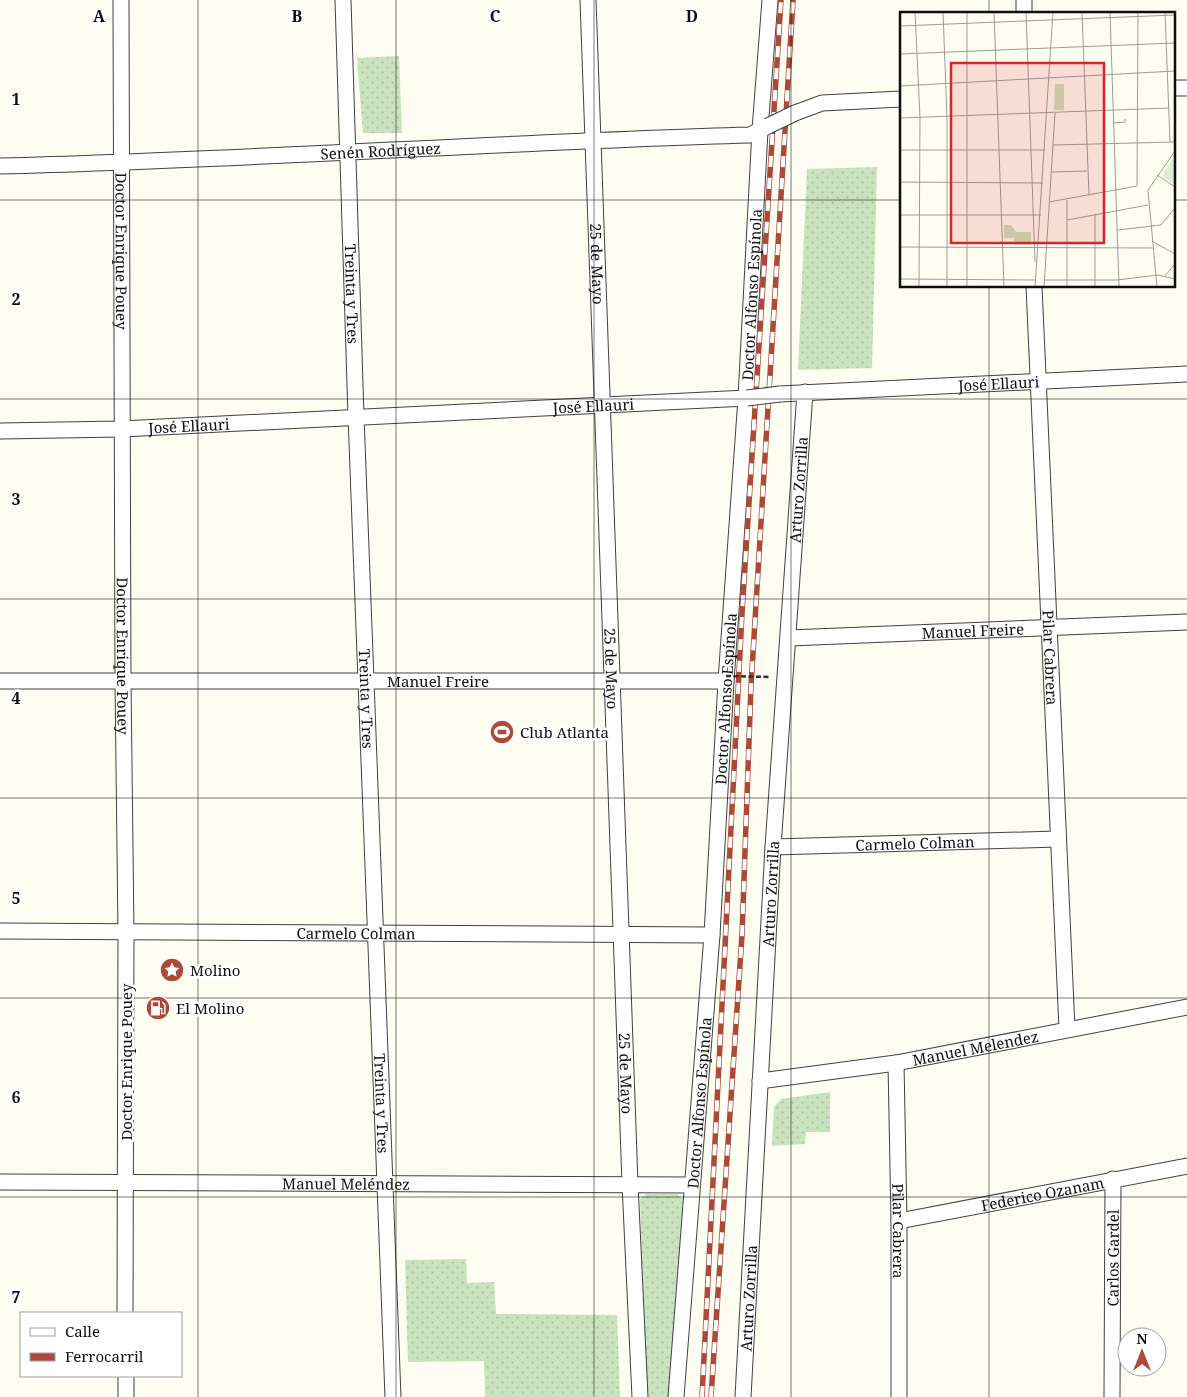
<svg xmlns="http://www.w3.org/2000/svg" width="1187" height="1397" viewBox="0 0 1187 1397" font-family="'Noto Serif',serif">
	<style>
		.grass { fill: url(#grass-dots) }
		.lines { fill: none; stroke-linecap: round; stroke-linejoin: round }
		.minor-casing { stroke: #414141; stroke-width: 17 }
		.minor { stroke: #fff; stroke-width: 15 }
		.rail-casing { stroke: #ac4938; stroke-width: 5.5 }
		.rail { stroke: #fff; stroke-width: 4; stroke-dasharray: 11; stroke-linecap: butt }
		.minor-bridge-casing { stroke: #414141; stroke-width: 17; stroke-linecap: butt }
		.path-bridge { stroke: #303030; stroke-width: 2.5; stroke-dasharray: 5 2.5; stroke-linecap: butt }
		.minor-bridge { stroke: #fff; stroke-width: 15 }
		.grid { fill: none; stroke: #0e0e0e; stroke-width: 1; stroke-opacity: 0.55 }
		.labels { text-anchor: middle; dominant-baseline: central; stroke-width: 5; stroke-linejoin: round; paint-order: stroke }
		.street-label { font-size: 15px; fill: #0e0e0e; stroke: #fff }
		.poi-label { font-size: 15px; fill: #0e0e0e; stroke: #fff; text-anchor: start }
		.inset-road { fill: none; stroke: #9d9d96; stroke-width: 1 }
		.view { fill: #d62828; fill-opacity: 0.15; stroke: #d62828; stroke-width: 2.5 }
		.inset-edge { fill: none; stroke: #0e0e0e; stroke-width: 2.5 }
		.grid-label { font-size: 16px; text-anchor: middle; font-weight: bold; fill: #0e0e0e; stroke: #fff; stroke-width: 5; stroke-linejoin: round; paint-order: stroke }
	</style>
	<defs>
		<pattern id="grass-dots" width="8" height="8" patternUnits="userSpaceOnUse" patternTransform="scale(1.25)"><rect width="8" height="8" fill="#cae3bf"/><path d="M2 2h.1M6 6h.1" fill="none" stroke="#acc2a3" stroke-width="1.8" stroke-linecap="round"/></pattern>
	</defs>
	<rect width="100%" height="100%" fill="#fdfdf1"/>
	<path class="grass" d="M 399,56 L 402,133 L 363,133 L 357,58 Z
		M 877,167 L 872,368 L 798,370 L 807,169 Z
		M 830,1092 L 830,1132 L 806,1132 L 805,1144 L 772,1146 L 774,1107 L 781,1099 Z
		M 646,1194 L 677,1194 L 683,1199 L 670,1397 L 646,1397 L 640,1199 Z
		M 466,1259 L 467,1283 L 494,1282 L 496,1314 L 617,1315 L 620,1397 L 485,1397 L 484,1361 L 408,1362 L 405,1260 Z"/>
	<g class="lines">
		<g class="minor-casing">
			<g id="minor">
				<path id="s1" d="M 121,0 L 123,681 L 126,933 L 125,1313"/>
				<path id="s2" d="M 343,0 L 356,416 L 393,1397"/>
				<path id="s3" d="M 588,0 L 630,1184 L 640,1397"/>
				<path d="M 1024,0 L 1024,14"/>
				<path d="M 1173,88 L 1187,88"/>
				<path d="M 795,113 L 822,103 L 901,99"/>
				<path id="s4" d="M 0,166 C 250,160 500,142 750,135 L 766,127"/>
				<path id="s5" d="M 1034,286 L 1067,1029"/>
				<path id="s6" d="M 780,394 L 1187,374"/>
				<path id="s7" d="M 0,431 L 121,429 L 747,398"/>
				<path id="s8" d="M 789,638 L 1187,622"/>
				<path id="s9" d="M 0,681 L 726,681"/>
				<path id="s10" d="M 773,847 L 1057,839"/>
				<path id="s11" d="M 0,931 L 712,935"/>
				<path id="s12" d="M 896,1063 L 899,1221 L 899,1397"/>
				<path id="s13" d="M 760,1081 L 896,1063 L 1187,1007"/>
				<path id="s14" d="M 0,1182 L 692,1185"/>
				<path id="s15" d="M 899,1221 L 1187,1166"/>
				<path d="M 126,1376 L 126,1397"/>
				<path id="s16" d="M 676,1397 L 712,935 L 726,681 L 746,398 L 760,130 L 770,0"/>
				<path id="s17" d="M 743,1397 L 773,847 L 805,392"/>
				<path id="s18" d="M 1112,1397 L 1113,1179"/>
			</g>
		</g>
		<use href="#minor" class="minor"/>
		<g class="rail-casing">
			<path id="rail" d="M 702,1397 L 742,613 L 781,0
				M 711,1397 L 742,935 L 751,686 L 793,0"/>
		</g>
		<use href="#rail" class="rail"/>
		<g class="minor-bridge-casing">
			<path id="minor-bridge" d="M 768,126 L 795,113
				M 747,398 L 780,394"/>
		</g>
		<path class="path-bridge" d="M 726,676 L 770,677"/>
		<use href="#minor-bridge" class="minor-bridge"/>
	</g>
	<path class="grid" d="M 198,0 L 198,1397M 396,0 L 396,1397M 594,0 L 594,1397M 791,0 L 791,1397M 989,0 L 989,14M 0,200 L 901,200M 1173,200 L 1187,200M 989,286 L 989,1397M 0,399 L 1187,399M 0,599 L 1187,599M 0,798 L 1187,798M 0,998 L 1187,998M 0,1197 L 1187,1197"/>
	<defs>
		<g id="stadium-disc" transform="scale(1.25)"><circle r="9.5" fill="#ac4938" stroke="#fff"/><path d="M0-5a6.5 5 0 1 0 0 10a6.5 5 0 1 0 0-10ZM-3.5-1.8h7v3.6h-7Z" fill="#fff"/></g>
		<g id="sight-disc" transform="scale(1.25)"><circle r="9.5" fill="#ac4938" stroke="#fff"/><path d="M0-6L1.8-2.2L6-1.7L2.9 1.2L3.7 5.4L0 3.3L-3.7 5.4L-2.9 1.2L-6-1.7L-1.8-2.2Z" fill="#fff"/></g>
		<g id="fuel-disc" transform="scale(1.25)"><circle r="9.5" fill="#ac4938" stroke="#fff"/><path d="M-5.5-6h7V0h2V4h1.3V-2.5L3-4.5l.8-.8L6-3V5H2.5V1h-1V6h-7ZM-4.2-4.7v3.2H.2V-4.7Z" fill="#fff"/></g>
	</defs>
	<g fill-rule="evenodd">
		<use href="#stadium-disc" x="502" y="732"/>
		<use href="#sight-disc" x="172" y="970"/>
		<use href="#fuel-disc" x="158" y="1008"/>
	</g>
	<g class="labels">
		<g class="street-label">
			<text stroke="none"><textPath href="#s4" startOffset="381">Senén Rodríguez</textPath></text>
			<text stroke="none"><textPath href="#s1" startOffset="251">Doctor Enrique Pouey</textPath></text>
			<text stroke="none"><textPath href="#s3" startOffset="264">25 de Mayo</textPath></text>
			<text stroke="none"><textPath href="#s2" startOffset="294">Treinta y Tres</textPath></text>
			<text stroke="none"><textPath href="#s16" startOffset="1105">Doctor Alfonso Espínola</textPath></text>
			<text stroke="none"><textPath href="#s6" startOffset="219">José Ellauri</textPath></text>
			<text stroke="none"><textPath href="#s7" startOffset="594">José Ellauri</textPath></text>
			<text stroke="none"><textPath href="#s7" startOffset="189">José Ellauri</textPath></text>
			<text stroke="none"><textPath href="#s17" startOffset="909">Arturo Zorrilla</textPath></text>
			<text stroke="none"><textPath href="#s8" startOffset="184">Manuel Freire</textPath></text>
			<text stroke="none"><textPath href="#s1" startOffset="656">Doctor Enrique Pouey</textPath></text>
			<text stroke="none"><textPath href="#s5" startOffset="372">Pilar Cabrera</textPath></text>
			<text stroke="none"><textPath href="#s3" startOffset="669">25 de Mayo</textPath></text>
			<text stroke="none"><textPath href="#s9" startOffset="438">Manuel Freire</textPath></text>
			<text stroke="none"><textPath href="#s2" startOffset="699">Treinta y Tres</textPath></text>
			<text stroke="none"><textPath href="#s16" startOffset="700">Doctor Alfonso Espínola</textPath></text>
			<text stroke="none"><textPath href="#s10" startOffset="142">Carmelo Colman</textPath></text>
			<text stroke="none"><textPath href="#s17" startOffset="504">Arturo Zorrilla</textPath></text>
			<text stroke="none"><textPath href="#s11" startOffset="356">Carmelo Colman</textPath></text>
			<text stroke="none"><textPath href="#s13" startOffset="218">Manuel Melendez</textPath></text>
			<text transform="translate(126 1062) rotate(-90)">Doctor Enrique Pouey</text>
			<text stroke="none"><textPath href="#s3" startOffset="1074">25 de Mayo</textPath></text>
			<text stroke="none"><textPath href="#s2" startOffset="1104">Treinta y Tres</textPath></text>
			<text stroke="none"><textPath href="#s16" startOffset="295">Doctor Alfonso Espínola</textPath></text>
			<text stroke="none"><textPath href="#s14" startOffset="346">Manuel Meléndez</textPath></text>
			<text stroke="none"><textPath href="#s15" startOffset="146">Federico Ozanam</textPath></text>
			<text stroke="none"><textPath href="#s12" startOffset="168">Pilar Cabrera</textPath></text>
			<text stroke="none"><textPath href="#s18" startOffset="139">Carlos Gardel</textPath></text>
			<text stroke="none"><textPath href="#s17" startOffset="99">Arturo Zorrilla</textPath></text>
		</g>
		<g class="poi-label">
			<text x="520" y="732">Club Atlanta</text>
			<text x="190" y="970">Molino</text>
			<text x="176" y="1008">El Molino</text>
		</g>
	</g>
	<g transform="translate(900 12)">
		<rect width="275" height="275" fill="#fdfdf1"/>
		<path d="M 155,72 L 164,72 L 164,98 L 154,98 ZM 104,213 L 111,213 L 116,220 L 131,220 L 131,233 L 114,233 L 114,226 L 104,226 Z" fill="#cae3bf"/>
		<path d="M 273,147 L 275,149 L 275,173 L 262,164 Z" fill="#dceccf"/>
		<path class="inset-road" d="M 15,0 L 20,106 L 19,275M 43,0 L 47,106 L 47,275M 67,0 L 67,275M 94,0 L 104,275M 126,0 L 135,250M 182,0 L 189,183M 210,0 L 219,275M 265,0 L 270,130M 0,14 L 275,3M 0,42 L 275,31M 0,74 L 275,59M 0,106 L 269,96M 213,111 L 225,110 L 225,107M 153,133 L 275,130M 0,138 L 145,138M 151,160 L 187,159M 257,163 L 275,175M 0,170 L 143,171M 167,188 L 167,275M 149,190 L 237,174 L 238,0M 0,203 L 141,203M 167,208 L 248,193M 218,218 L 261,213 L 275,196M 252,229 L 275,242M 0,235 L 253,236M 265,264 L 275,252M 0,267 L 135,268M 145,268 L 217,268 L 258,263 L 275,267M 135,275 L 153,0M 144,275 L 155,101M 195,275 L 195,202M 257,275 L 248,178 L 275,139"/>
		<path class="view" d="M 51,51 L 204,51 L 204,231 L 51,231 Z"/>
		<rect width="275" height="275" class="inset-edge"/>
	</g>
	<g class="grid-label">
		<text x="99" y="22">A</text>
		<text x="297" y="22">B</text>
		<text x="495" y="22">C</text>
		<text x="692" y="22">D</text>
		<text x="16" y="105">1</text>
		<text x="16" y="305">2</text>
		<text x="16" y="505">3</text>
		<text x="16" y="704">4</text>
		<text x="16" y="904">5</text>
		<text x="16" y="1103">6</text>
		<text x="16" y="1303">7</text>
	</g>
	<rect x="20" y="1312" width="162" height="65" fill="#ffffff" stroke="#9f9f9f"/>
	<rect x="30" y="1328" width="25" height="8" fill="#ffffff" stroke="#9f9f9f"/>
	<text x="65" y="1337" font-size="15" fill="#0e0e0e">Calle</text>
	<rect x="30" y="1353" width="25" height="8" fill="#ac4938" stroke="#9f9f9f"/>
	<text x="65" y="1362" font-size="15" fill="#0e0e0e">Ferrocarril</text>
	<g transform="translate(1142 1352)"><circle r="24" fill="#ffffff" stroke="#9f9f9f"/>
	<path d="M0-4L9 19L0 12L-9 19Z" fill="#ac4938"/>
	<text y="-8" font-size="14" font-weight="bold" text-anchor="middle" fill="#0e0e0e">N</text>
	</g>
</svg>
